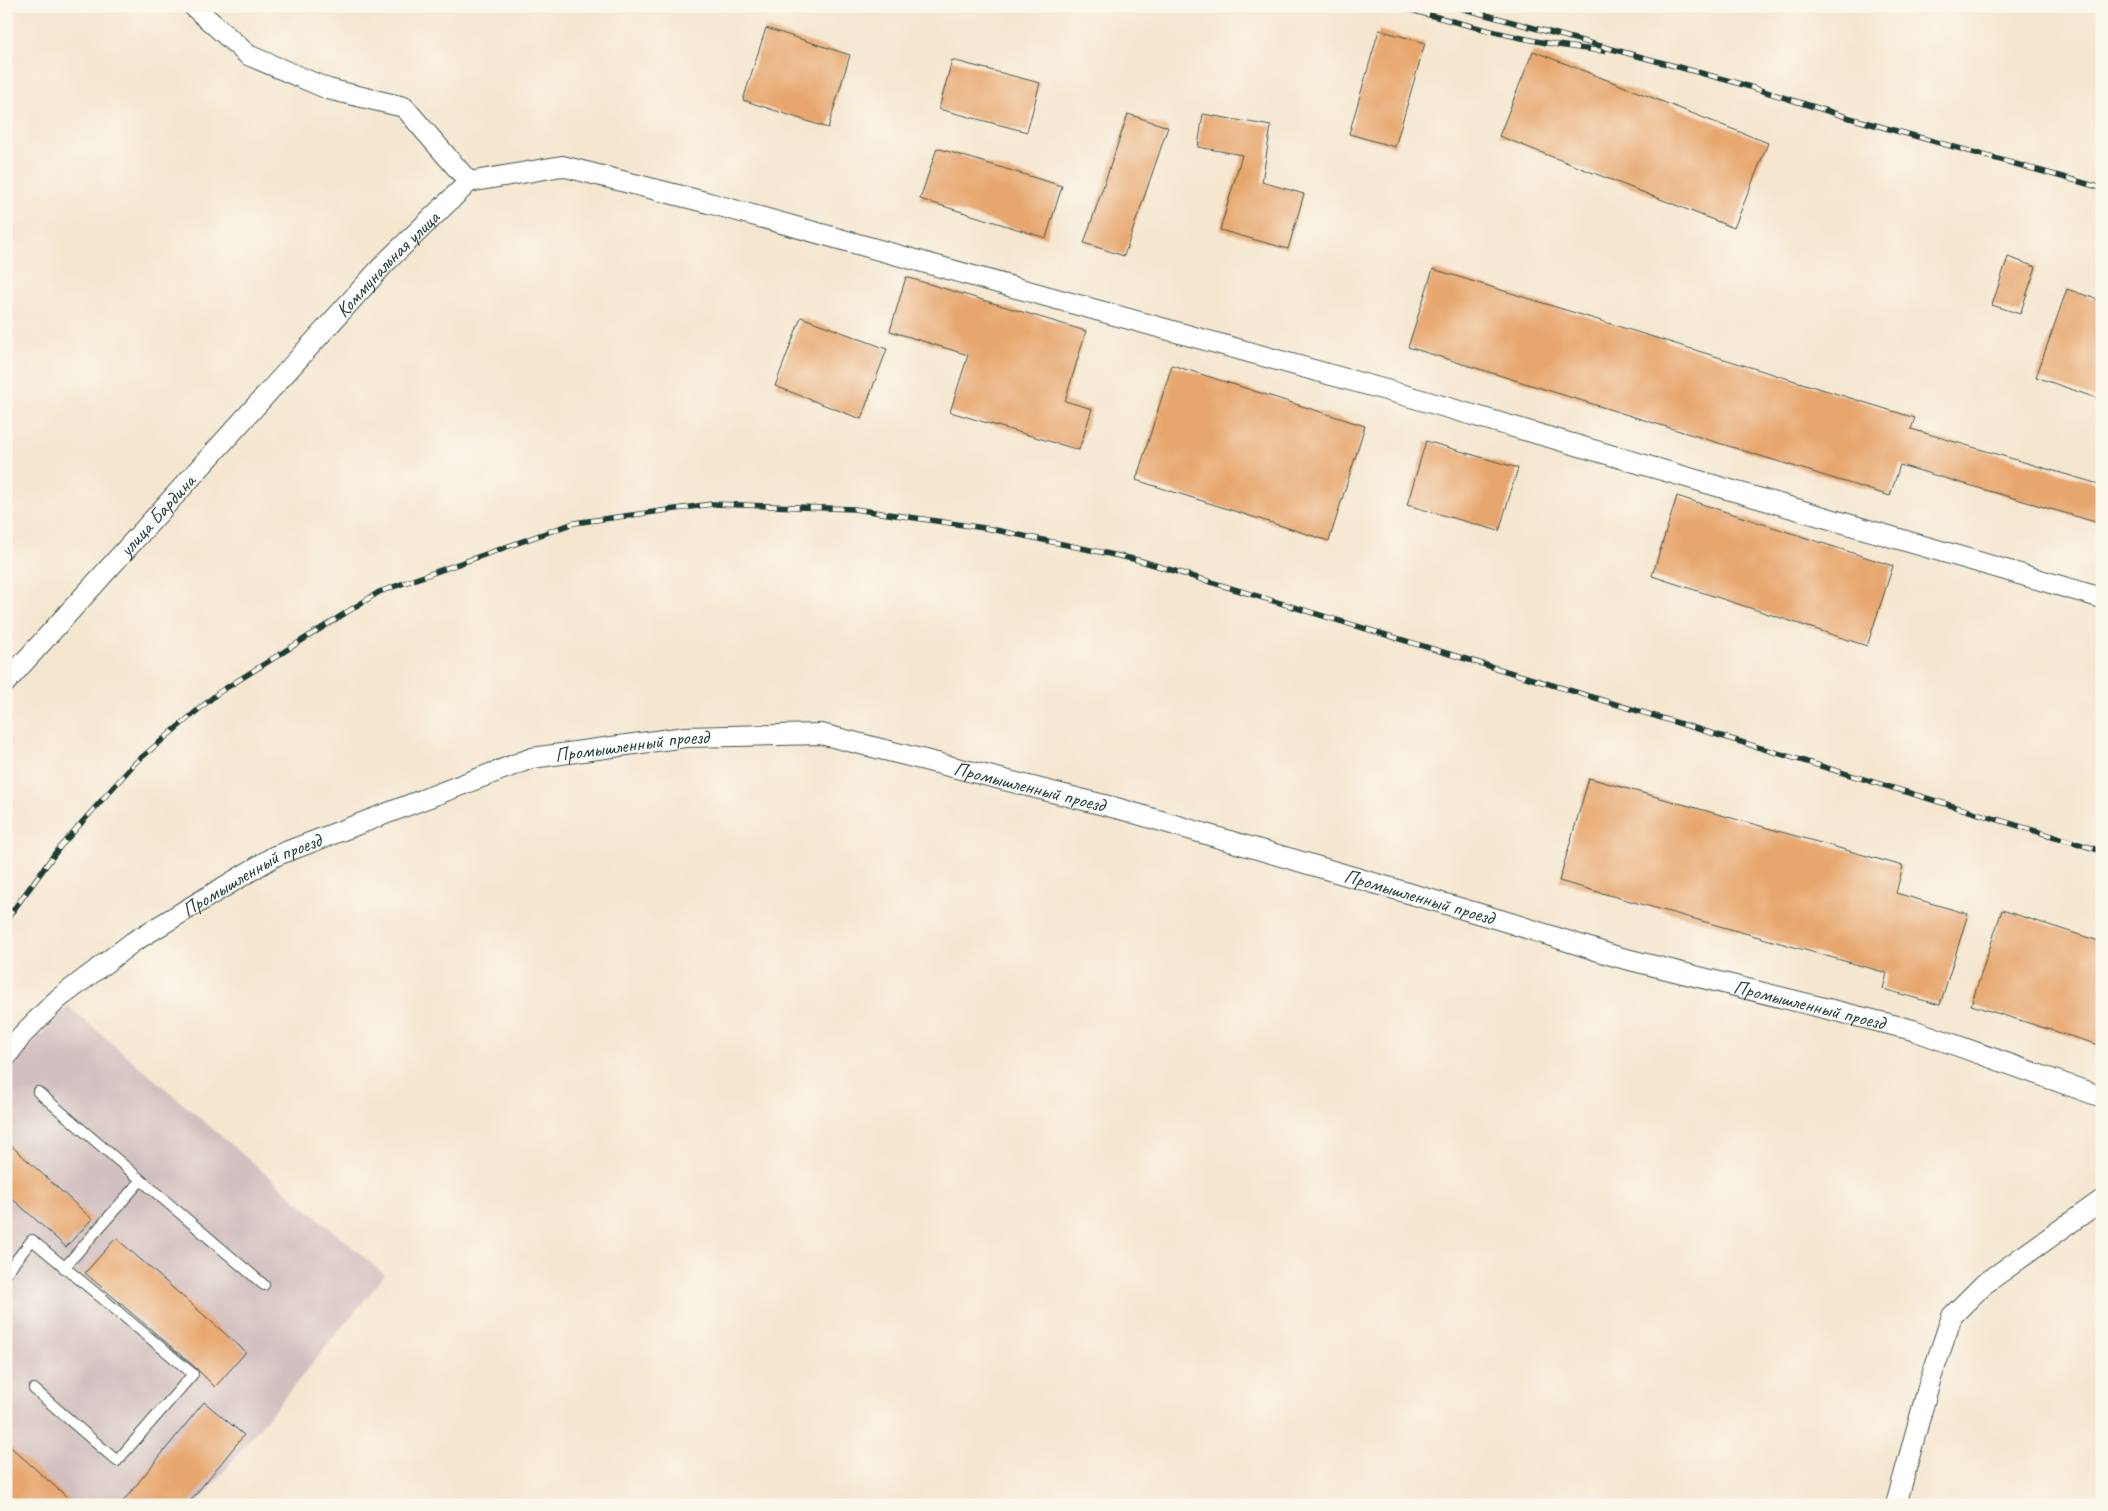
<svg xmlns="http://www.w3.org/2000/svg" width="2108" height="1511" viewBox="0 0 2108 1511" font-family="Caveat,sans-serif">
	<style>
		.industrial { fill: #d2bfc0 }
		.building { fill: #e7a66d }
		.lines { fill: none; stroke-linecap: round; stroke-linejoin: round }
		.service-casing { stroke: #3f564b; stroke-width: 12 }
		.minor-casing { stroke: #3f564b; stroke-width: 22 }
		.service { stroke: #fff; stroke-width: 10 }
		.minor { stroke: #fff; stroke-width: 20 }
		.rail-casing { stroke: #1f3d34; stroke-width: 5.5 }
		.rail { stroke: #fbf7ec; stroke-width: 4; stroke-dasharray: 11; stroke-linecap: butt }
		.labels { text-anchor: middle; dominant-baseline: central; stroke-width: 4; stroke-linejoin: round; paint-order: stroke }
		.street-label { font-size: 20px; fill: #1f3d34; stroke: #fbf7ec }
	</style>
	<rect width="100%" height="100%" fill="#fbf7ec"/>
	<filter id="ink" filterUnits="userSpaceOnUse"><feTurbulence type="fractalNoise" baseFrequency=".02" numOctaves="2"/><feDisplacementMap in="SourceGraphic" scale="10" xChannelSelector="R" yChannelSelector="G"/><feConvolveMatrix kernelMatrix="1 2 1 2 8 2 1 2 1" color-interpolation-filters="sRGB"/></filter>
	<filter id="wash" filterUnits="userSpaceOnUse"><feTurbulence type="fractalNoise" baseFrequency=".0096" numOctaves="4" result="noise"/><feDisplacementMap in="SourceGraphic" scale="20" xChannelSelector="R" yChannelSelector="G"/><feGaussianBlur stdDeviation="1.12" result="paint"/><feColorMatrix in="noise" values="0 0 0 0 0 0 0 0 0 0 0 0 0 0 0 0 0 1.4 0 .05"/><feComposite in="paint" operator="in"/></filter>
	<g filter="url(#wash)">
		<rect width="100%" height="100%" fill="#f5e6cf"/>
		<path class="industrial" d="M 68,1006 L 385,1275 L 196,1505 L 6,1505 L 6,1077 L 19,1057 Z"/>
		<g id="blocks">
			<path class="building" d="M 766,28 L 850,55 L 828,128 L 743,100 Z
				M 1379,30 L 1425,43 L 1395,147 L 1349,134 Z
				M 1533,51 L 1768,143 L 1734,228 L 1499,136 Z
				M 952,60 L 1040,83 L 1027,132 L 939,109 Z
				M 1128,114 L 1168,127 L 1124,256 L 1084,243 Z
				M 1203,114 L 1271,126 L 1262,182 L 1304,194 L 1288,249 L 1220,230 L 1242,155 L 1198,147 Z
				M 937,148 L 1062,186 L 1046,238 L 920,199 Z
				M 2008,257 L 2036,267 L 2020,314 L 1992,305 Z
				M 1433,269 L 1915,418 L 1911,429 L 2102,485 L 2102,524 L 1900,465 L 1890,496 L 1408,347 Z
				M 906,277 L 1086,331 L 1065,401 L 1092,409 L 1079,450 L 950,412 L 968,355 L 890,331 Z
				M 2067,289 L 2102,301 L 2102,400 L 2036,377 Z
				M 801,317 L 887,349 L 861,419 L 775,386 Z
				M 1172,365 L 1365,426 L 1329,541 L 1136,480 Z
				M 1426,441 L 1518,468 L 1499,531 L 1407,505 Z
				M 1677,496 L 1893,566 L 1867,646 L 1652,576 Z
				M 1589,778 L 1903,866 L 1896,893 L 1968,914 L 1940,1005 L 1883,989 L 1887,973 L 1559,881 Z
				M 2002,910 L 2102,942 L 2102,1046 L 1971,1005 Z
				M 6,1141 L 92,1219 L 66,1247 L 6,1193 Z
				M 116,1238 L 246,1352 L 215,1387 L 197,1369 L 85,1273 Z
				M 204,1402 L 244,1435 L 187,1505 L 120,1505 Z
				M 6,1443 L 76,1505 L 6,1505 Z"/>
		</g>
	</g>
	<g filter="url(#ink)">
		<use href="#blocks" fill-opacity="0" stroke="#3f564b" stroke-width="1"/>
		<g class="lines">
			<g class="service-casing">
				<path id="service" d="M 38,1092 L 264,1285
					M 64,1268 L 141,1180
					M 6,1273 L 32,1240 L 193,1374 L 117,1461 L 34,1389"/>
			</g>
			<g class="minor-casing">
				<g id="minor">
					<path d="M 193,6 L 248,55 L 328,89 L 404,107 L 469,182"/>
					<path d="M 469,182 L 562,166 L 709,203 L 1404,395 L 2102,598"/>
					<path id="s1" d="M 6,682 L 386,262 L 469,182"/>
					<path id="s2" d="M 6,1057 L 22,1035 L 58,999 L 133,942 L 275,856 L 532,758 L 685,737 L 821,734 L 1120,809 L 1504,921 L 1618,957 L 1913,1030 L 2102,1097"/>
					<path d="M 1896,1505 L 1929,1384 L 1952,1316 L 1983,1285 L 2102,1200"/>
				</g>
			</g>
			<use href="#service" class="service"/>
			<use href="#minor" class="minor"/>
			<g class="rail-casing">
				<path id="rail" d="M 1397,6 C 1465,25 1533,44 1603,51
					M 1453,6 L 1734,82 L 1850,118 L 2102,188
					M 6,920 L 59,848 L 135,763 L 218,693 L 379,592 L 574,523 L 712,504 L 854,509 L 991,529 L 1138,560 L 2102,851"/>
			</g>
			<use href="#rail" class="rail"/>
		</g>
	</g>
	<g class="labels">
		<g class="street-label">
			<text stroke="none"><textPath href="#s1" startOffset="566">Коммунальная улица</textPath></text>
			<text stroke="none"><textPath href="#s1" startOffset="225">улица Бардина</textPath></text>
			<text stroke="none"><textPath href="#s2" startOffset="714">Промышленный проезд</textPath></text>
			<text stroke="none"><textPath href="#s2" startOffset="1119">Промышленный проезд</textPath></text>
			<text stroke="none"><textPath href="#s2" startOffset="309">Промышленный проезд</textPath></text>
			<text stroke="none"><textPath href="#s2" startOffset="1524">Промышленный проезд</textPath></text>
			<text stroke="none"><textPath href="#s2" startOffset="1929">Промышленный проезд</textPath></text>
		</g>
	</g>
	<rect width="2108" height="1511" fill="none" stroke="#fbf7ec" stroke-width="25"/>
</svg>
